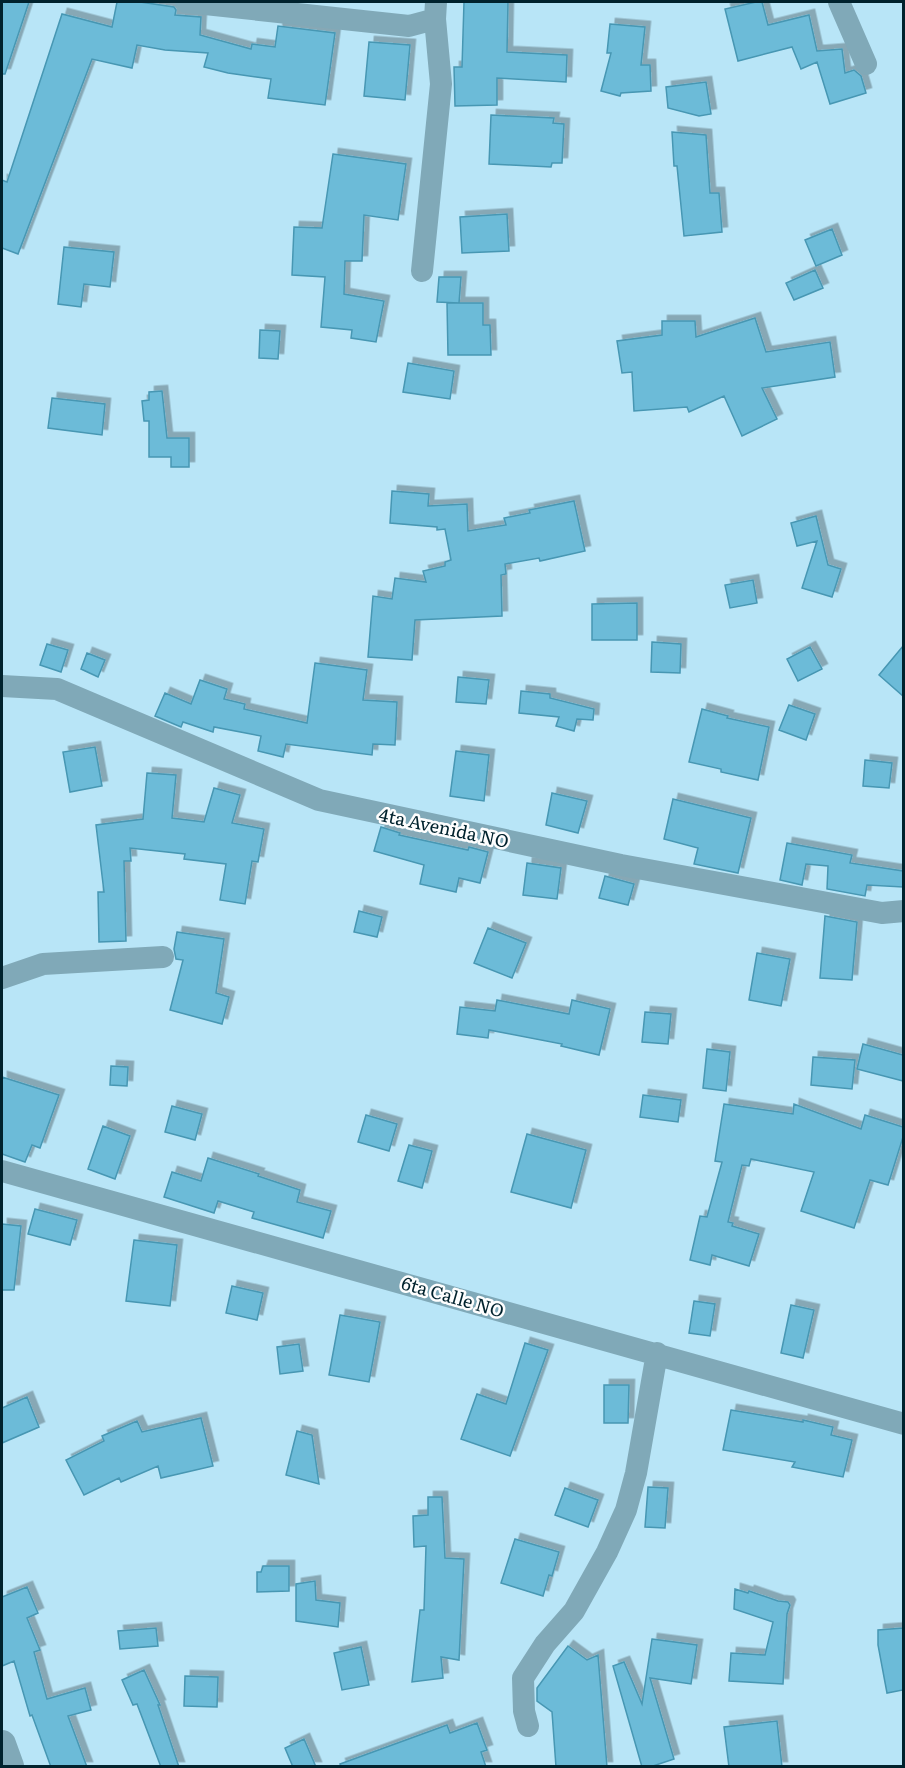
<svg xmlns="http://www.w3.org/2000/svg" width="905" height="1768" viewBox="0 0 905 1768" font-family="Literata,serif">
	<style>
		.building { fill: #6cbbd8; stroke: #4797b3; stroke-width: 1.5; filter: url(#shadow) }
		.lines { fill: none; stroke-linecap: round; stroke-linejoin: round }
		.minor { stroke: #80a9b8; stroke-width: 22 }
		.tertiary { stroke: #80a9b8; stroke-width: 28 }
		.labels { text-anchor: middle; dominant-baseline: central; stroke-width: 5; stroke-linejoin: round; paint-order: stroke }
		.street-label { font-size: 18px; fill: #00222d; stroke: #fefefe }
	</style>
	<defs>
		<filter id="shadow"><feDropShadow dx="5.5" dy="-5.5" stdDeviation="0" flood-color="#0004"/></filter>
	</defs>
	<rect width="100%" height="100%" fill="#b8e5f7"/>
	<path class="building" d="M 2,2 L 29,2 L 5,74 L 2,74 Z
		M 117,2 L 140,2 L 174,7 L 176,10 L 175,15 L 201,17 L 200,35 L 251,49 L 252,44 L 275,47 L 278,26 L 335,33 L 325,105 L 268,98 L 271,79 L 228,73 L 204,67 L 208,53 L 165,50 L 137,45 L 132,68 L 92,59 L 18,254 L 2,248 L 2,180 L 7,182 L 62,14 L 112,27 Z
		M 464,2 L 508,2 L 507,52 L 567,55 L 566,82 L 497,78 L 497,105 L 455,106 L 454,67 L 462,67 Z
		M 756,2 L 762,2 L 768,25 L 809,15 L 817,51 L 842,49 L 845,73 L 854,70 L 861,76 L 866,93 L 830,104 L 817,62 L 801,69 L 792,47 L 738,61 L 725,9 Z
		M 610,24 L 645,27 L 641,65 L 650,65 L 651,91 L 621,93 L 620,96 L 601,91 L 611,53 L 607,53 Z
		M 369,42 L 410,45 L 405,100 L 364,96 Z
		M 706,82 L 711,114 L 699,116 L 668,108 L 666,87 Z
		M 491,115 L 554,118 L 553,123 L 564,124 L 562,163 L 552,163 L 551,167 L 489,164 Z
		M 672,132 L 706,135 L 710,193 L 719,193 L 722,232 L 684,236 L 677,166 L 674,166 Z
		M 333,154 L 406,164 L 398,220 L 364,215 L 362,261 L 345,261 L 344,294 L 384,301 L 376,342 L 351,338 L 352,330 L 321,327 L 325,277 L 292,275 L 294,227 L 322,228 Z
		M 507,214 L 509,251 L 462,253 L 460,217 Z
		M 832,229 L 842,255 L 816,266 L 805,240 Z
		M 64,247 L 114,252 L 110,287 L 84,284 L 81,307 L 58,304 Z
		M 815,270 L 823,288 L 794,300 L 786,283 Z
		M 439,277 L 461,277 L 459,303 L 437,302 Z
		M 447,303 L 483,303 L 483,325 L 490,325 L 491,355 L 448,355 Z
		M 755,318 L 766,352 L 830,342 L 835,377 L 762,388 L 777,419 L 742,436 L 724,396 L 689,412 L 687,407 L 634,411 L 632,372 L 622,373 L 617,341 L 662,335 L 662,321 L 695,321 L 696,337 Z
		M 260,330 L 280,331 L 278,359 L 259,358 Z
		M 408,363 L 454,371 L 450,399 L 403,392 Z
		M 162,391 L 167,438 L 189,438 L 189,467 L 171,467 L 171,457 L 149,457 L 149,421 L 144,421 L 142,401 L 149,400 L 149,392 Z
		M 52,398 L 105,404 L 102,435 L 48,428 Z
		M 392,491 L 429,494 L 428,506 L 467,504 L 468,531 L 506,525 L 504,518 L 530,513 L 529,510 L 574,501 L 585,551 L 540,561 L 539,558 L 505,564 L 506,574 L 501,575 L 502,616 L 415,620 L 412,660 L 368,657 L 373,596 L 392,599 L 395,578 L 426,582 L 423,571 L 445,566 L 445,562 L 451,560 L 445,529 L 437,530 L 437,527 L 390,523 Z
		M 816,516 L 828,565 L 841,569 L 832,597 L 802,588 L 817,541 L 797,546 L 791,523 Z
		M 753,580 L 757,603 L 730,608 L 725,585 Z
		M 637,603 L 637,640 L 592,640 L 592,604 Z
		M 652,642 L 681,644 L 680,673 L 651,672 Z
		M 47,644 L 68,650 L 61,672 L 40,665 Z
		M 903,646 L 903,696 L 879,675 Z
		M 810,647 L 822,669 L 798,681 L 787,659 Z
		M 87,653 L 105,660 L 98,677 L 81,669 Z
		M 315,663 L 367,670 L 363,700 L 397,702 L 395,745 L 373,744 L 372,755 L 286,744 L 283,757 L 258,751 L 261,736 L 214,727 L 213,732 L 183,722 L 181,727 L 155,716 L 165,693 L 191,704 L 200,680 L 227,689 L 224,699 L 245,704 L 244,709 L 307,723 Z
		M 458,677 L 489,680 L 486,704 L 456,702 Z
		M 521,691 L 550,694 L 550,698 L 594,709 L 593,720 L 577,719 L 574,731 L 556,726 L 559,717 L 519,713 Z
		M 789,705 L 815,714 L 806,740 L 779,730 Z
		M 702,709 L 728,716 L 727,718 L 769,727 L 758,780 L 721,772 L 721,769 L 689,762 Z
		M 95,747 L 102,786 L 70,792 L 63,752 Z
		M 456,751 L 489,755 L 484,801 L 450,796 Z
		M 865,760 L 892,763 L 889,788 L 863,786 Z
		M 147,773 L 176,775 L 172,818 L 204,822 L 214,788 L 240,795 L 232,823 L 264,829 L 258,862 L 252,861 L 245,904 L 220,900 L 226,864 L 184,859 L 185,854 L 130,848 L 131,861 L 124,861 L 126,941 L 99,942 L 98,892 L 104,892 L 96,825 L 143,819 Z
		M 552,793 L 587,801 L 578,833 L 546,825 Z
		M 673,799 L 751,818 L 738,873 L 694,864 L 698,848 L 664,839 Z
		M 381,827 L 400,833 L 399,835 L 468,850 L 469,847 L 488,852 L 480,883 L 459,878 L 456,892 L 420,884 L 424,865 L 374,851 Z
		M 787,843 L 852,855 L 850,863 L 903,871 L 903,887 L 867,885 L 865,896 L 827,889 L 828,866 L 806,864 L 802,885 L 780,880 Z
		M 527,863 L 561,868 L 557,899 L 523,895 Z
		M 605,876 L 634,884 L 628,905 L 599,898 Z
		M 359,911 L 382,917 L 377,937 L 354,932 Z
		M 825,916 L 857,922 L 852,980 L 820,978 Z
		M 488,928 L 526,943 L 512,978 L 474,963 Z
		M 177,932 L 224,939 L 216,993 L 229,997 L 222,1024 L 170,1010 L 183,960 L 176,959 L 174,949 Z
		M 757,953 L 790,959 L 781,1006 L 749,1000 Z
		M 497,1000 L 569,1014 L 572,1000 L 610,1009 L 599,1055 L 561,1046 L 562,1044 L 489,1030 L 488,1038 L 457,1034 L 460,1007 L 495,1011 Z
		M 645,1012 L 671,1014 L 668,1044 L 642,1042 Z
		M 863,1044 L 903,1055 L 903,1081 L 857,1069 Z
		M 707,1049 L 730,1052 L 726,1091 L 703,1088 Z
		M 813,1057 L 855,1060 L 852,1089 L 811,1085 Z
		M 111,1066 L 128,1067 L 127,1086 L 110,1085 Z
		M 2,1077 L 59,1095 L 40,1148 L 32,1145 L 25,1162 L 2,1154 Z
		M 643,1095 L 681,1100 L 678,1122 L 640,1117 Z
		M 724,1104 L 793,1114 L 794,1104 L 861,1129 L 865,1115 L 903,1127 L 903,1137 L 888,1185 L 870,1180 L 854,1228 L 801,1211 L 814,1172 L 751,1159 L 749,1166 L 742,1165 L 728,1222 L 733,1223 L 732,1226 L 759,1234 L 749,1266 L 712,1255 L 710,1265 L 690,1260 L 700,1216 L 707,1217 L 722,1162 L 715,1161 Z
		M 172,1106 L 202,1114 L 195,1140 L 165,1132 Z
		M 366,1115 L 397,1124 L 389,1151 L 358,1142 Z
		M 103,1126 L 130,1136 L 115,1179 L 88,1169 Z
		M 527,1134 L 586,1150 L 571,1208 L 511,1192 Z
		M 409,1145 L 432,1151 L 422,1188 L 398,1181 Z
		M 208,1158 L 259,1174 L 258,1176 L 300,1190 L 297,1202 L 331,1211 L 323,1238 L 252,1218 L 254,1212 L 218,1201 L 214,1213 L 164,1197 L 172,1172 L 201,1181 Z
		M 35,1209 L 77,1220 L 70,1245 L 28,1234 Z
		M 2,1224 L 21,1226 L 14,1290 L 2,1290 Z
		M 134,1240 L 177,1245 L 170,1306 L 126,1301 Z
		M 232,1286 L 263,1293 L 257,1320 L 226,1313 Z
		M 694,1301 L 715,1304 L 710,1336 L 689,1333 Z
		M 791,1305 L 814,1310 L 803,1358 L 781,1353 Z
		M 340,1315 L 380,1322 L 369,1382 L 329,1375 Z
		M 525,1343 L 548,1350 L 510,1456 L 461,1439 L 477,1394 L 506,1404 Z
		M 299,1344 L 303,1371 L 280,1374 L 277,1347 Z
		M 604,1385 L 629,1385 L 628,1423 L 604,1423 Z
		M 27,1397 L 39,1427 L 2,1443 L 2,1408 Z
		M 731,1410 L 803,1422 L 803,1420 L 833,1427 L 831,1435 L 852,1440 L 843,1477 L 792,1467 L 795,1462 L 723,1450 Z
		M 201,1418 L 213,1466 L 161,1478 L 158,1466 L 121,1482 L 119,1478 L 84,1495 L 66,1460 L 104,1441 L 102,1436 L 137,1421 L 142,1432 Z
		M 297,1431 L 312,1435 L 319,1484 L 286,1475 Z
		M 648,1487 L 668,1488 L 665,1528 L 645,1527 Z
		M 565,1488 L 598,1500 L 588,1527 L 555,1515 Z
		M 428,1497 L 442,1497 L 445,1558 L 464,1559 L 459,1660 L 441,1657 L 443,1678 L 412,1682 L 420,1610 L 424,1610 L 426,1546 L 414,1547 L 413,1516 L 428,1515 Z
		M 515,1539 L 559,1552 L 552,1576 L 549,1575 L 543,1596 L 501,1583 Z
		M 263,1566 L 289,1566 L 289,1591 L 257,1592 L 257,1572 L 261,1572 Z
		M 315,1581 L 316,1600 L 340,1603 L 338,1627 L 296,1621 L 296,1584 Z
		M 27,1587 L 38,1613 L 27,1618 L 40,1650 L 34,1652 L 47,1699 L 85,1688 L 91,1710 L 68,1716 L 87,1767 L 51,1767 L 32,1715 L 30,1716 L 14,1661 L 2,1666 L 2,1597 Z
		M 735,1589 L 748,1593 L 749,1591 L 778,1601 L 788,1602 L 790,1605 L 787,1614 L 783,1684 L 729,1681 L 731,1653 L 765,1655 L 773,1622 L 734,1609 Z
		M 156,1628 L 158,1646 L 120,1649 L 118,1631 Z
		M 903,1628 L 903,1690 L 887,1693 L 878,1645 L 878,1630 Z
		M 652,1639 L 697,1645 L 691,1684 L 650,1678 L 674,1759 L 650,1767 L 642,1767 L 613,1666 L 624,1662 L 642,1704 Z
		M 568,1646 L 587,1660 L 598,1655 L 607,1767 L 556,1767 L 552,1712 L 537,1701 L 537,1688 Z
		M 361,1647 L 369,1685 L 342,1690 L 334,1653 Z
		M 144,1670 L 160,1705 L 158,1705 L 179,1767 L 161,1767 L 137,1704 L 133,1705 L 122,1680 Z
		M 185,1676 L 218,1677 L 217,1707 L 184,1706 Z
		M 777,1721 L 782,1767 L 729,1767 L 724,1727 Z
		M 477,1723 L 487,1750 L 481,1752 L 486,1767 L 341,1767 L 340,1764 L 447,1725 L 450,1733 Z
		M 304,1739 L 316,1767 L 293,1767 L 285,1748 Z"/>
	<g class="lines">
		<path class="minor" d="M 186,2 L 409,26 L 435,19
			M 839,2 L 866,64
			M 422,271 L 441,84 L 435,19 L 436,2
			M 2,686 L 57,689 L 319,800 L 621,865 L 882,913 L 904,911
			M 2,978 L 43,964 L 163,957
			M 2,1171 L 904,1424
			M 528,1726 L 524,1711 L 523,1678 L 545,1644 L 574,1611 L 607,1552 L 626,1510 L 636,1473 L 657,1353"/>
		<path class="tertiary" d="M 2,1744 L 10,1766"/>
	</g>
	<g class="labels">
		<g class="street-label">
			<text transform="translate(444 827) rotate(12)">4ta Avenida NO</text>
			<text transform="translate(453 1296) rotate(16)">6ta Calle NO</text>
		</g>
	</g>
	<rect width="905" height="1768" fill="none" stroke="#00222d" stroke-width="6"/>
</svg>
